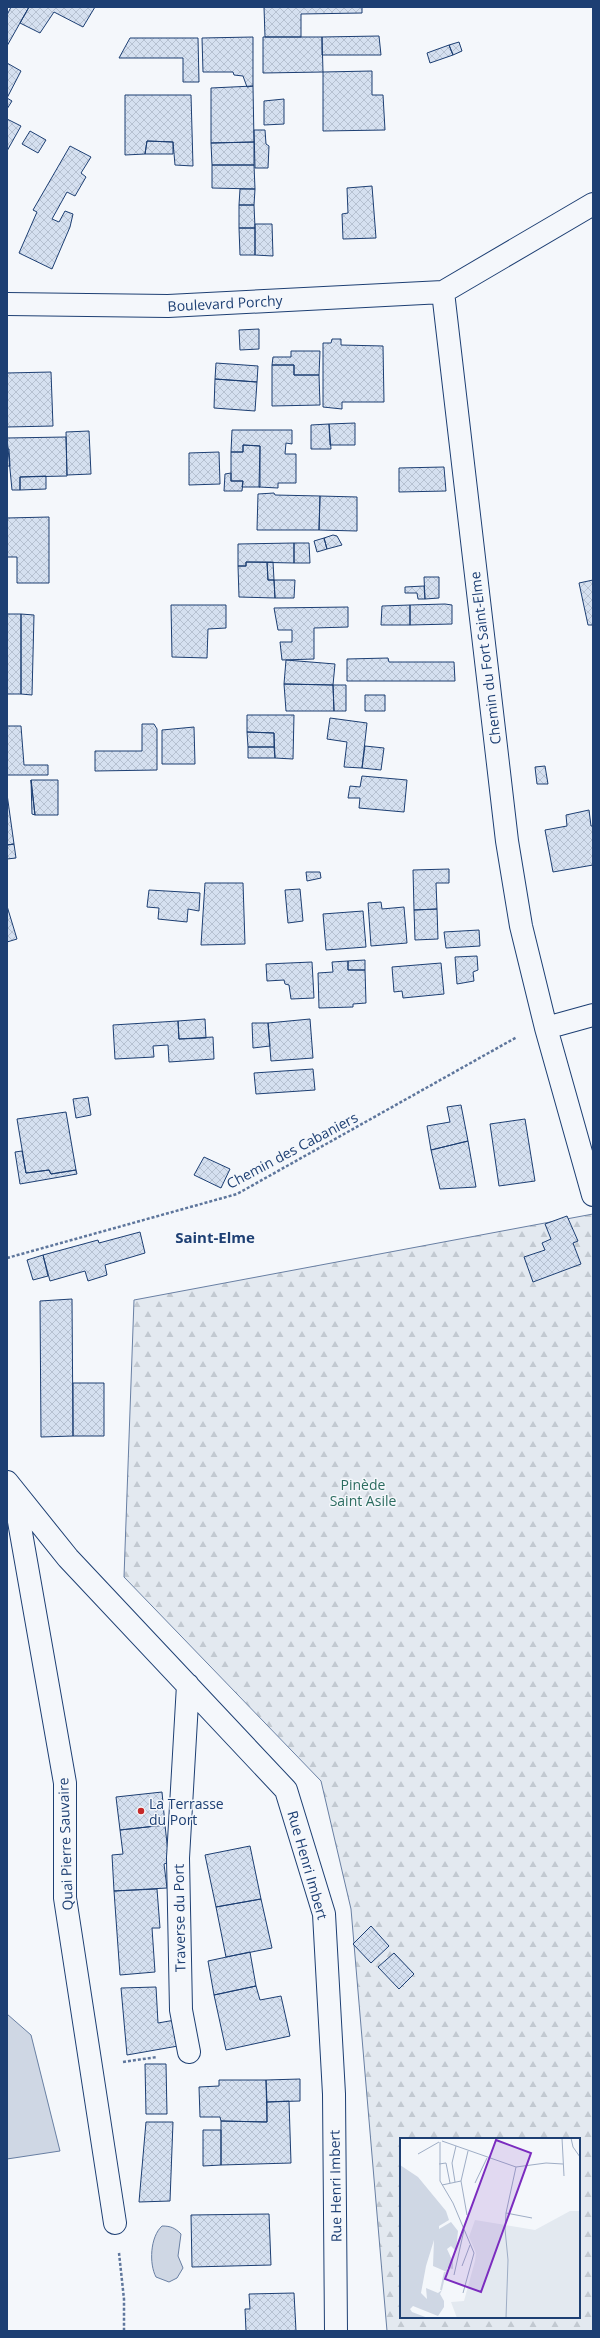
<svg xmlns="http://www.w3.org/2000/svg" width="600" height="2338" viewBox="0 0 600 2338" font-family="'Open Sans',sans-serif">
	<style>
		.forest { fill: url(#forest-firs); stroke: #687fa3; fill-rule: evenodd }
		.water { fill: #cfd7e4; stroke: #687fa3 }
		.building { fill: url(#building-cross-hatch); stroke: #1d3f73 }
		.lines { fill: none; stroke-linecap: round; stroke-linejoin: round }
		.minor-casing { stroke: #1d3f73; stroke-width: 24 }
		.path { stroke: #5e769c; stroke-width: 2.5; stroke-dasharray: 3 2; stroke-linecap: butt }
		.minor { stroke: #f4f7fb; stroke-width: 22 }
		.poi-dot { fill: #c62828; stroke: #f4f7fb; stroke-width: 1.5 }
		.labels { text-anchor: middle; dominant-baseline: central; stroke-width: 3; stroke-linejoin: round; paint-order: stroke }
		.street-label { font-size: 14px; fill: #1d3f73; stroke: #f4f7fb }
		.park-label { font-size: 14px; fill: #2c6c60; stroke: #f4f7fb }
		.poi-label { font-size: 14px; fill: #1d3f73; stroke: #f4f7fb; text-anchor: start }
		.neighbourhood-label { font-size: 15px; font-weight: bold; fill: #1d3f73; stroke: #f4f7fb }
		.inset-river { fill: none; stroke: #cfd7e4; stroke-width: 2 }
		.inset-road { fill: none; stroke: #9eadc5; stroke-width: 1 }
		.view { fill: #7b2cbf; fill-opacity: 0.15; stroke: #7b2cbf; stroke-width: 2 }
		.inset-edge { fill: none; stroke: #1d3f73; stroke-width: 2 }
	</style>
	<defs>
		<pattern id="forest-firs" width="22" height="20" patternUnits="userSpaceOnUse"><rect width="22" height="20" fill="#e3e9f0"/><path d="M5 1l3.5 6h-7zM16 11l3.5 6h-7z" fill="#c2c9d1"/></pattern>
		<pattern id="building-cross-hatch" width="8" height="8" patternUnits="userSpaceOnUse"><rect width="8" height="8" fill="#d5e0f0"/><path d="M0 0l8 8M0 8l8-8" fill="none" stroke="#b6c1d1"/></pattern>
	</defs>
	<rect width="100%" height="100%" fill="#f4f7fb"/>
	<path class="forest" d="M 593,1214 L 593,2331 L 387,2331 L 351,1909 L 321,1781 L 124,1577 L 134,1300 ZM 401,2139 L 579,2139 L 579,2317 L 401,2317 Z"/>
	<path class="water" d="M 7,2014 L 31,2035 L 60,2151 L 7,2159 Z
		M 162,2226 C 171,2226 175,2228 181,2234 L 178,2256 L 183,2268 L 177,2278 L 169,2282 L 156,2277 C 149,2264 150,2237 162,2226 Z"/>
	<path class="building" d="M 11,7 L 29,7 L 7,46 L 7,15 Z
		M 29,7 L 95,7 L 83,27 L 54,12 L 40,33 L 20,23 Z
		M 264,7 L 362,7 L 362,13 L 301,14 L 301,37 L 265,37 Z
		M 379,36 L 381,55 L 322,55 L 322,37 Z
		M 253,37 L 253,86 L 247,87 L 243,76 L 234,75 L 233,72 L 203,72 L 202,38 Z
		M 263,37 L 322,37 L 323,72 L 263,73 Z
		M 130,38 L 198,38 L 199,82 L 183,82 L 183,58 L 119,58 Z
		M 459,42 L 462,51 L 453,55 L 449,45 Z
		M 449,45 L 453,55 L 430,63 L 427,53 Z
		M 7,63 L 21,71 L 7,98 Z
		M 372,71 L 372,95 L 383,95 L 385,130 L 323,131 L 323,72 Z
		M 253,86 L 254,142 L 211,143 L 211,88 Z
		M 125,95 L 191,95 L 193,166 L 175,165 L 173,142 L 147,141 L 145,154 L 125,155 Z
		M 7,98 L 12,101 L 7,109 Z
		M 284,99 L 284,124 L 264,125 L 264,101 Z
		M 7,119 L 21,126 L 7,151 Z
		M 254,130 L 265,130 L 266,144 L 269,146 L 268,168 L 255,168 Z
		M 30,131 L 46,140 L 38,153 L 22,144 Z
		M 147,141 L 173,142 L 173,154 L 145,154 Z
		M 254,142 L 254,165 L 212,165 L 211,143 Z
		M 70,146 L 91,157 L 81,173 L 86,177 L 75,196 L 67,192 L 52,219 L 59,222 L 65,211 L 73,214 L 70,227 L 52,269 L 19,253 L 37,212 L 33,210 Z
		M 212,165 L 254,165 L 255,189 L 212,188 Z
		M 372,186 L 376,238 L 343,239 L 342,214 L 348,213 L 347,188 Z
		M 240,189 L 255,189 L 254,205 L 239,205 Z
		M 239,205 L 254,205 L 255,228 L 239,228 Z
		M 255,224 L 272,224 L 273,256 L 255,255 Z
		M 239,228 L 255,228 L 255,255 L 240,255 Z
		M 259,329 L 259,349 L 240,350 L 239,330 Z
		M 332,339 L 341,339 L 341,345 L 383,346 L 384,402 L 342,402 L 342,409 L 323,407 L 323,343 L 331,343 Z
		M 291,351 L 320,351 L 319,375 L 294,375 L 294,365 L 272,365 L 273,357 L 291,357 Z
		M 216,363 L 258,366 L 257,382 L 215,379 Z
		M 272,365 L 294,365 L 294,375 L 319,375 L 320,405 L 272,406 Z
		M 51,372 L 53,426 L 7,427 L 7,373 Z
		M 215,379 L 257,382 L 255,411 L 214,408 Z
		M 355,423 L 355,445 L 330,445 L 329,424 Z
		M 329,424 L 331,449 L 311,449 L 311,425 Z
		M 232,430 L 292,430 L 292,444 L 286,443 L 285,454 L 296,454 L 296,483 L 278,483 L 278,488 L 259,487 L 260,446 L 243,445 L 243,452 L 231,452 Z
		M 89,431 L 91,474 L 67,475 L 66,432 Z
		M 66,437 L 67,476 L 20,477 L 20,490 L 12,490 L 7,438 Z
		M 243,445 L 260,446 L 260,487 L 242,487 L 243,481 L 231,481 L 231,452 L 243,452 Z
		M 7,449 L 9,449 L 10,466 L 7,466 Z
		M 219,452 L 220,484 L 189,485 L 189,453 Z
		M 444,467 L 446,491 L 399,492 L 399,468 Z
		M 231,473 L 231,481 L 243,481 L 242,491 L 224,491 L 225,474 Z
		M 46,476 L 46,489 L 20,490 L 20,477 Z
		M 274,493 L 275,495 L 320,496 L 319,530 L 257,530 L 258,494 Z
		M 320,496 L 357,497 L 357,531 L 319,530 Z
		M 49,517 L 49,583 L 17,583 L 17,557 L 7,557 L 7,518 Z
		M 333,535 L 337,536 L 342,545 L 327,549 L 324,538 Z
		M 324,538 L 327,549 L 317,552 L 314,541 Z
		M 294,543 L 294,563 L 246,562 L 246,566 L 238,566 L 238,544 Z
		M 294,543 L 309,543 L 310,563 L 294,563 Z
		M 246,562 L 267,562 L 268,580 L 274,580 L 275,598 L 239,597 L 238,566 L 246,566 Z
		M 267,562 L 273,562 L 274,580 L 268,580 Z
		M 424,577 L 439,577 L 439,598 L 425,599 Z
		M 274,580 L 295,580 L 294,598 L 275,598 Z
		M 593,580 L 593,625 L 588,625 L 579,583 Z
		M 424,586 L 425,599 L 418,599 L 417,593 L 405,593 L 405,587 Z
		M 445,604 L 452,605 L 452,624 L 410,625 L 410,605 Z
		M 171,605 L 226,605 L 226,628 L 208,629 L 207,658 L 172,657 Z
		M 410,605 L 410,625 L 381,625 L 382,606 Z
		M 348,607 L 348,627 L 314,628 L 314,659 L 282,660 L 280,642 L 292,642 L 292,630 L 278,630 L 274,608 Z
		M 7,614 L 21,614 L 21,694 L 7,694 Z
		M 21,614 L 34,615 L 32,695 L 21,694 Z
		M 388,658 L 389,662 L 454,662 L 455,681 L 347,681 L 347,659 Z
		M 286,660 L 335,664 L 333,685 L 284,684 Z
		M 284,684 L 333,685 L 334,711 L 286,711 Z
		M 333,685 L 346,685 L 346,711 L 334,711 Z
		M 365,695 L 385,695 L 385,711 L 365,711 Z
		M 247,715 L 294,715 L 293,759 L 275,758 L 274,733 L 247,732 Z
		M 330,718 L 367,723 L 362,768 L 344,767 L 347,742 L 327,739 Z
		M 142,724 L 154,724 L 157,729 L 157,770 L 95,771 L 95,751 L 142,751 Z
		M 7,726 L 21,726 L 24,765 L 48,765 L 48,775 L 7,775 Z
		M 194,727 L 195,764 L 162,764 L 162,730 Z
		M 247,732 L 274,733 L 274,747 L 248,747 Z
		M 365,746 L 384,748 L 381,770 L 362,768 Z
		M 248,747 L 274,747 L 275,758 L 248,758 Z
		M 545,766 L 548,784 L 537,784 L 535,767 Z
		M 362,776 L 407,780 L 404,812 L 359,808 L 360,798 L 348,798 L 350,786 L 360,787 Z
		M 31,780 L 35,815 L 32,814 Z
		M 31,780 L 58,780 L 58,815 L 35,815 Z
		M 7,794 L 14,844 L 7,845 Z
		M 589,810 L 591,826 L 593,826 L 593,865 L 553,872 L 545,830 L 567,826 L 566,815 Z
		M 14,844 L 16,858 L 7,859 L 7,845 Z
		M 449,869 L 449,883 L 436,883 L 437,909 L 414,910 L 413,870 Z
		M 306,872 L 320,872 L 321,878 L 307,881 Z
		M 205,883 L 243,883 L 245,944 L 201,945 Z
		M 300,889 L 303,921 L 288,923 L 285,890 Z
		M 149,890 L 200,893 L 199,911 L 188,909 L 187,922 L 158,919 L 159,908 L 147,907 Z
		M 381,902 L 382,909 L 404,907 L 407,943 L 371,946 L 368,903 Z
		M 7,906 L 17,939 L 7,942 Z
		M 437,909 L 438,939 L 415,940 L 414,910 Z
		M 363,911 L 366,947 L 326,950 L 323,914 Z
		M 479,930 L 480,946 L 446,948 L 444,932 Z
		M 477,956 L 478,970 L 473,972 L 474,981 L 457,984 L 455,957 Z
		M 365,960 L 365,970 L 348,970 L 348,961 Z
		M 348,961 L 348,970 L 365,970 L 366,1003 L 353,1004 L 353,1007 L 319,1008 L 318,973 L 333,972 L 332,962 Z
		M 312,962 L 314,998 L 291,999 L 289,985 L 285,984 L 284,980 L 267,981 L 266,964 Z
		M 441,963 L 444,994 L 403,998 L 402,991 L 394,992 L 392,967 Z
		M 205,1019 L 206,1038 L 179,1039 L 178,1021 Z
		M 310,1019 L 313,1058 L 271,1061 L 268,1023 Z
		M 178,1021 L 179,1039 L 213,1037 L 214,1059 L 169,1062 L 168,1045 L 153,1046 L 154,1057 L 115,1059 L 113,1025 Z
		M 252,1023 L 268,1023 L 270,1046 L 253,1048 Z
		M 313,1069 L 315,1090 L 256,1094 L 254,1073 Z
		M 88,1097 L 91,1115 L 76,1118 L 73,1099 Z
		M 461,1105 L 468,1141 L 431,1150 L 427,1126 L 450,1122 L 447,1107 Z
		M 66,1112 L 76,1170 L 51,1174 L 49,1170 L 26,1173 L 17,1119 Z
		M 525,1119 L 535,1181 L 499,1186 L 490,1124 Z
		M 468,1141 L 476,1187 L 440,1189 L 431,1150 Z
		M 22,1151 L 26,1173 L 49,1170 L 51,1174 L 76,1170 L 77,1174 L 20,1184 L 15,1152 Z
		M 204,1157 L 230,1169 L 221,1188 L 194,1175 Z
		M 567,1216 L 578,1241 L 573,1243 L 581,1264 L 533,1282 L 524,1257 L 545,1250 L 542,1243 L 551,1239 L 545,1224 Z
		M 140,1232 L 145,1253 L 105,1265 L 107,1275 L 88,1281 L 85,1271 L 50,1281 L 43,1255 L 98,1240 L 99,1243 Z
		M 43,1255 L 48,1276 L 33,1280 L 27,1260 Z
		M 72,1299 L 73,1436 L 41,1437 L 40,1301 Z
		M 73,1383 L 104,1383 L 104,1436 L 73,1436 Z
		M 162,1792 L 165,1825 L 120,1830 L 116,1797 Z
		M 165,1825 L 169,1862 L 164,1864 L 167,1888 L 114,1891 L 112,1855 L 123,1854 L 120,1830 Z
		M 250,1846 L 261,1899 L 216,1907 L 205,1855 Z
		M 157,1889 L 160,1928 L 152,1928 L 155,1972 L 120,1975 L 114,1891 Z
		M 261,1899 L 272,1948 L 226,1957 L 216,1907 Z
		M 371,1926 L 389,1946 L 371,1963 L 353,1944 Z
		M 250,1952 L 256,1986 L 214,1995 L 208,1961 Z
		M 394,1953 L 414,1974 L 399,1989 L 378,1967 Z
		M 256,1986 L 260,2000 L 281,1996 L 290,2036 L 226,2050 L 214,1995 Z
		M 156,1987 L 158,2023 L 175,2020 L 178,2046 L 127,2055 L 121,1988 Z
		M 145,2064 L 166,2064 L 167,2114 L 146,2114 Z
		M 300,2079 L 300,2101 L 267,2102 L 266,2080 Z
		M 219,2080 L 266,2080 L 267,2122 L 221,2121 L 220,2117 L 200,2117 L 199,2087 L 219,2086 Z
		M 289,2101 L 291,2163 L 221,2165 L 221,2121 L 267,2122 L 267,2102 Z
		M 146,2122 L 173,2122 L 170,2201 L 139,2202 Z
		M 203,2130 L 221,2130 L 221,2165 L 203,2166 Z
		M 269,2214 L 271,2265 L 192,2267 L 191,2215 Z
		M 294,2293 L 296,2331 L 246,2331 L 245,2309 L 250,2309 L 249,2294 Z"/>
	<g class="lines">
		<g class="minor-casing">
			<path id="minor" d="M 443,292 L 507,841 L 521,926 L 546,1028 L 593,1015
				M 7,304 L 168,306 L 443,292 L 593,204
				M 546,1028 L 593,1195
				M 7,1482 L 68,1558 L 286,1790 L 324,1914 L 334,2094 L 336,2331
				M 14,1493 L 65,1783 L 65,1898 L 115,2223
				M 188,1685 L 178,1858 L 181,2010 L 189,2052"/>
		</g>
		<path class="path" d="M 7,1258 L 237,1194 L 517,1037
			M 123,2062 L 157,2057
			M 119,2253 L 124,2299 L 124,2331"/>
		<use href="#minor" class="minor"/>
	</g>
	<circle class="poi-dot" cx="141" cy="1811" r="4"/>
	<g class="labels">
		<g class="street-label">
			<text transform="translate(225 303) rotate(-3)">Boulevard Porchy</text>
			<text transform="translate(485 658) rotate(-97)">Chemin du Fort Saint-Elme</text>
			<text transform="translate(292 1150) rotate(-28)">Chemin des Cabaniers</text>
			<text transform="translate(65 1844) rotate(-92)">Quai Pierre Sauvaire</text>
			<text transform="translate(308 1865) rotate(74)">Rue Henri Imbert</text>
			<text transform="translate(179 1918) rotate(-91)">Traverse du Port</text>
			<text transform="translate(335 2186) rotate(-91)">Rue Henri Imbert</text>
		</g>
		<g class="park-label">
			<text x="363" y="1484">Pinède<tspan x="363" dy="16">Saint Asile</tspan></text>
		</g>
		<g class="poi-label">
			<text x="149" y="1803">La Terrasse<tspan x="149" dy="16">du Port</tspan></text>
		</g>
		<g class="neighbourhood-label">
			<text x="215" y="1237">Saint-Elme</text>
		</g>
	</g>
	<g transform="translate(400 2138)">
		<rect width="180" height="180" fill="#f4f7fb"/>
		<path d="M 170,73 L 180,73 L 180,180 L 57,180 L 51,164 L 64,163 L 75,123 L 76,115 L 69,99 L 75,82 L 135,92 Z" fill="#e3e9f0"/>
		<path d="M 0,27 L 18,39 L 46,73 L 49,82 L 39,88 L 39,91 L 51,84 L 58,93 L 56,113 L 51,108 L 47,111 L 53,124 L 53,131 L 47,130 L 47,134 L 33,128 L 34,102 L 26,128 L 21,155 L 27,161 L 26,150 L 38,155 L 42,152 L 40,156 L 44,163 L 44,169 L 38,178 L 13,168 L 10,171 L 12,174 L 28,180 L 0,180 Z" fill="#cfd7e4"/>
		<path class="inset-river" d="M 41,152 L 45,134"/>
		<path class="inset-road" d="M 162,0 L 164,38M 171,0 L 173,9 L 180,19M 42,3 L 116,29 L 146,25 L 163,26M 40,4 L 40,43 L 53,65 L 74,115 L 63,155M 18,16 L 39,4M 39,26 L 46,25 L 50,45M 116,29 L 106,75 L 132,80M 55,44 L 52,25 L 56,8M 75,45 L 87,20M 42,47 L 61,43M 106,75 L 105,91 L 108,122 L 106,180M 67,77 L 61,43 L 68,13M 62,128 L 70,107M 54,137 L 64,92"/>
		<path class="view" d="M 96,2 L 131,15 L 81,154 L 45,141 Z"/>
		<rect width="180" height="180" class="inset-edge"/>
	</g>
	<rect width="600" height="2338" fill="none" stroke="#1d3f73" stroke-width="16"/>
</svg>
